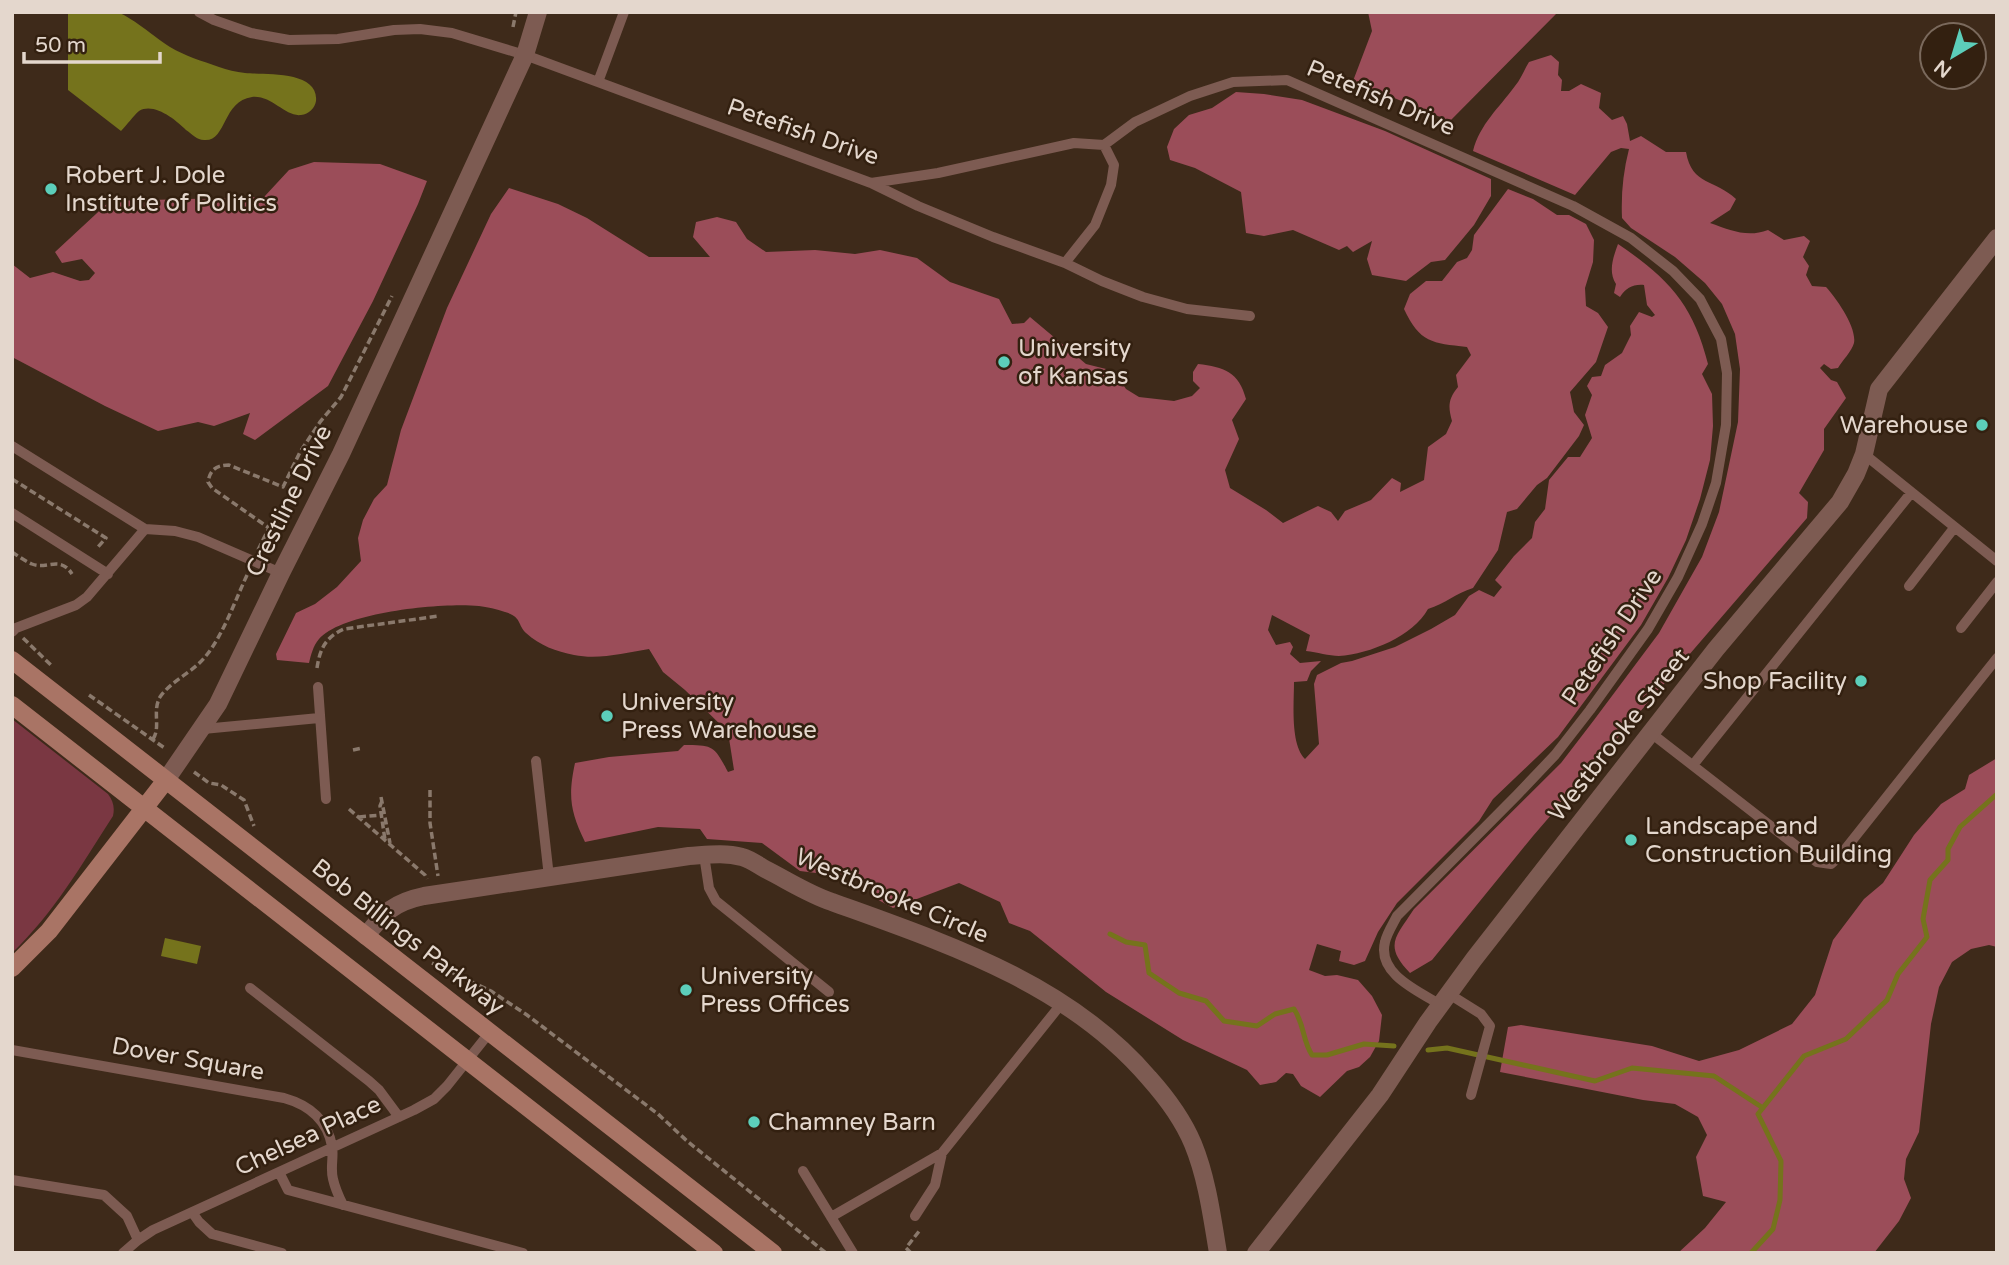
<svg xmlns="http://www.w3.org/2000/svg" width="2009" height="1265" viewBox="0 0 2009 1265" font-family="'Varela Round',sans-serif">
	<style>
		.green { fill: #7a3742 }
		.forest { fill: #9b4d59 }
		.water { fill: #75731c }
		.lines { fill: none; stroke-linecap: round; stroke-linejoin: round }
		.stream { stroke: #75731c; stroke-width: 5 }
		.path { stroke: #8a796c; stroke-width: 3.5; stroke-dasharray: 7 3.5; stroke-linecap: butt }
		.lane { stroke: #7d5b52; stroke-width: 10 }
		.street { stroke: #7d5b52; stroke-width: 18 }
		.secondary { stroke: #a97465; stroke-width: 18 }
		.poi-dot { fill: #5cceba; stroke: #332010; stroke-width: 2.5 }
		.labels { text-anchor: middle; dominant-baseline: central; stroke-width: 5; stroke-linejoin: round; paint-order: stroke }
		.street-label { font-size: 24px; fill: #e4d7cd; stroke: #332010 }
		.poi-label { font-size: 24px; fill: #e4d7cd; stroke: #332010; text-anchor: start }
	</style>
	<rect width="100%" height="100%" fill="#3e2a1a"/>
	<path class="green" d="M 12,719 L 108,794 C 113,801 115,807 113,816 C 82,864 54,913 12,953 Z"/>
	<path class="forest" d="M 1368,12 L 1558,12 L 1450,121 L 1353,81 L 1372,31 Z
		M 1551,55 L 1559,62 L 1558,75 L 1562,80 L 1561,91 L 1569,91 L 1581,84 L 1601,93 L 1599,108 L 1612,120 L 1623,116 L 1627,124 L 1630,141 L 1641,136 L 1666,152 L 1686,152 C 1692,186 1715,179 1736,199 L 1730,210 L 1710,223 C 1730,230 1747,238 1768,230 L 1784,240 L 1804,236 L 1810,241 L 1803,257 L 1809,266 L 1806,275 L 1812,286 L 1826,287 C 1836,298 1857,327 1854,343 C 1852,351 1842,361 1838,368 L 1831,369 L 1824,364 L 1820,368 L 1831,380 L 1837,382 L 1846,398 L 1824,429 L 1824,450 L 1799,493 L 1808,502 L 1807,518 L 1533,836 L 1432,960 L 1410,973 C 1383,945 1396,937 1414,909 L 1561,763 L 1594,720 L 1659,633 L 1702,557 L 1719,512 L 1738,422 L 1740,369 L 1735,334 L 1722,304 L 1705,283 L 1675,257 L 1631,228 L 1622,218 C 1621,195 1623,172 1629,149 L 1621,148 L 1611,152 L 1575,195 L 1473,151 C 1480,124 1499,108 1515,86 C 1521,79 1524,70 1529,62 Z
		M 1236,92 L 1264,94 L 1302,100 L 1385,131 L 1491,179 L 1491,196 L 1474,225 L 1445,260 L 1431,262 L 1406,281 L 1372,275 L 1367,259 L 1372,241 L 1353,252 L 1347,246 L 1339,250 L 1293,230 L 1264,236 L 1246,233 L 1241,192 L 1195,168 L 1170,160 L 1167,147 L 1174,129 L 1189,115 L 1212,108 Z
		M 314,162 L 380,164 L 427,181 L 418,204 L 373,301 L 328,386 L 255,440 L 243,434 L 250,413 L 214,426 L 198,422 L 158,431 L 105,406 L 12,357 L 12,264 L 30,278 L 53,272 L 80,281 L 89,280 L 95,273 L 82,259 L 62,263 L 55,252 L 110,201 L 264,197 L 289,170 Z
		M 509,188 L 558,204 L 587,218 L 649,257 L 710,257 L 693,237 L 696,222 L 717,217 L 736,222 L 747,239 L 766,252 L 815,250 L 855,254 L 880,250 L 917,258 L 950,282 L 999,299 L 1012,324 L 1024,323 L 1030,317 L 1086,364 L 1114,371 L 1126,389 L 1139,397 L 1174,401 L 1192,396 L 1200,388 L 1193,381 L 1193,372 L 1198,364 C 1224,367 1239,372 1246,399 L 1232,420 L 1239,439 L 1225,470 L 1230,488 L 1266,510 L 1283,523 L 1318,506 L 1331,512 L 1338,521 L 1345,511 L 1371,500 L 1392,478 L 1401,483 L 1400,492 L 1424,480 L 1428,447 L 1446,434 L 1452,421 C 1448,407 1448,399 1458,387 L 1456,375 L 1471,355 L 1467,347 C 1432,343 1420,343 1404,309 L 1410,294 L 1426,281 L 1442,281 L 1457,262 L 1467,258 L 1472,250 L 1474,235 L 1508,189 L 1533,199 L 1557,215 L 1569,215 L 1586,224 L 1594,240 L 1593,262 L 1585,288 L 1586,306 L 1598,313 L 1608,327 L 1596,362 L 1570,392 L 1574,412 L 1584,425 L 1579,436 L 1547,478 L 1537,485 L 1517,509 L 1507,512 L 1498,550 L 1473,588 C 1456,593 1445,604 1428,609 C 1413,636 1370,654 1339,656 C 1329,656 1317,652 1306,651 L 1310,635 L 1272,615 L 1268,630 L 1276,645 L 1290,642 L 1293,647 L 1290,654 L 1300,663 L 1321,661 L 1311,671 L 1307,681 L 1294,682 C 1294,703 1290,744 1305,759 L 1319,744 L 1314,684 L 1317,675 L 1341,663 L 1352,661 L 1395,647 L 1431,629 L 1455,615 L 1469,596 L 1479,590 L 1494,597 L 1502,587 L 1495,580 L 1514,556 L 1532,538 L 1535,522 L 1545,509 L 1549,480 L 1568,457 L 1580,457 L 1592,438 L 1585,415 L 1592,395 L 1587,386 L 1592,377 L 1601,376 L 1605,365 L 1622,353 L 1631,335 L 1630,326 L 1639,312 L 1652,317 L 1655,315 L 1647,305 L 1644,285 C 1633,284 1626,288 1620,297 L 1614,293 L 1616,284 C 1608,271 1613,258 1618,244 C 1668,278 1693,304 1708,364 L 1702,374 L 1712,394 L 1713,426 L 1710,460 L 1700,499 L 1686,540 L 1668,578 L 1641,625 L 1558,737 L 1493,799 L 1479,821 L 1397,903 L 1378,932 L 1365,961 L 1354,965 L 1339,961 L 1341,951 L 1317,944 L 1309,970 L 1325,976 L 1337,975 L 1358,980 L 1372,996 L 1382,1015 L 1379,1041 L 1370,1057 L 1359,1067 L 1347,1071 L 1320,1097 L 1301,1086 L 1293,1074 L 1286,1073 L 1276,1082 L 1260,1085 L 1247,1070 L 1183,1040 L 1106,992 L 1030,931 L 1009,923 L 1000,902 L 959,883 L 893,908 L 873,897 L 874,880 L 800,871 L 762,843 L 707,839 L 700,829 L 658,827 L 585,842 C 570,811 568,796 575,763 L 609,757 L 678,751 L 684,745 C 714,745 714,746 728,772 L 734,770 L 728,732 L 685,690 L 663,672 L 649,649 C 624,653 599,660 574,655 C 556,651 540,646 526,633 C 517,624 522,617 505,612 C 497,609 487,607 479,606 C 444,602 342,612 319,639 C 313,646 311,655 309,663 L 277,660 L 276,654 L 296,613 L 315,604 L 337,587 L 361,561 L 358,538 L 363,520 L 374,499 L 387,485 L 401,430 L 447,308 L 491,214 Z
		M 1997,758 L 1997,947 L 1989,945 L 1971,949 L 1952,962 L 1939,987 L 1931,1024 L 1919,1132 L 1906,1159 L 1904,1179 L 1911,1198 L 1899,1221 L 1874,1253 L 1678,1253 L 1705,1228 L 1726,1202 L 1703,1196 L 1696,1157 L 1707,1135 L 1698,1117 L 1675,1104 L 1643,1100 L 1500,1072 L 1508,1027 L 1521,1025 L 1652,1046 L 1699,1061 L 1739,1050 L 1792,1024 L 1815,995 L 1833,940 L 1864,899 L 1883,883 L 1914,835 L 1941,804 L 1965,789 L 1969,775 Z"/>
	<path class="water" d="M 68,12 C 83,12 101,10 116,12 C 128,14 157,39 170,47 C 185,56 202,61 219,67 C 227,70 236,72 245,73 C 264,75 319,70 316,101 C 315,108 309,114 301,115 C 285,117 272,95 252,97 C 222,101 227,142 204,140 C 197,140 192,134 186,130 C 176,120 154,102 139,111 C 133,116 127,125 121,131 L 68,90 Z
		M 165,938 L 201,946 L 197,964 L 161,956 Z"/>
	<g class="lines">
		<path class="stream" d="M 1110,934 L 1126,942 L 1145,945 L 1149,973 L 1179,993 L 1206,1001 L 1224,1021 L 1257,1026 L 1275,1014 L 1294,1009 C 1305,1026 1302,1039 1312,1055 L 1327,1055 L 1364,1044 L 1394,1046
			M 1428,1050 L 1447,1048 L 1595,1081 L 1632,1068 L 1714,1076 L 1763,1108
			M 1751,1253 L 1773,1229 L 1780,1200 L 1781,1161 L 1758,1114 L 1804,1056 L 1846,1039 L 1887,1000 L 1898,974 L 1927,937 L 1923,919 L 1930,880 L 1948,860 L 1948,849 L 1960,827 L 1997,794"/>
		<path class="path" d="M 513,27 L 516,12
			M 12,479 L 106,538 L 97,548
			M 258,550 L 269,528 L 212,488 L 208,482 C 210,470 216,465 229,465 L 283,487 L 300,452 L 320,422 L 341,397 L 392,296
			M 12,552 C 18,556 25,561 32,564 C 47,570 60,555 72,574
			M 23,638 L 53,667
			M 317,668 C 320,648 326,637 344,629 L 439,616
			M 89,695 L 166,749
			M 153,739 C 161,727 152,711 160,697 C 171,681 193,672 205,657 C 223,636 236,598 248,573
			M 353,750 L 362,748
			M 194,772 L 209,783 L 221,785 L 244,800 L 254,826
			M 430,790 L 430,823 L 438,876
			M 381,797 L 390,843
			M 382,801 L 380,806 L 385,840
			M 349,809 L 425,875 L 427,879
			M 359,817 L 381,815
			M 432,963 L 491,991 L 527,1015 L 658,1114 L 687,1141 L 826,1253
			M 911,1253 L 906,1248 L 920,1230"/>
		<path class="lane" d="M 199,12 L 214,20 L 251,33 L 289,40 L 338,39 L 394,30 L 420,29 L 452,33 L 525,55 L 871,183 L 938,173 L 1074,143 L 1104,145 L 1135,122 L 1190,96 L 1233,82 L 1287,80 L 1573,206 L 1631,238 L 1673,271 L 1700,299 L 1721,339 L 1727,373 L 1726,425 L 1716,483 L 1702,524 L 1678,577 L 1648,629 L 1590,710 L 1555,755 L 1517,795 L 1397,916 C 1393,924 1387,933 1385,942 C 1377,974 1418,991 1441,1005
			M 598,82 L 624,12
			M 871,183 L 918,206 L 993,237 L 1065,263 L 1102,281 L 1143,297 L 1187,309 L 1250,316
			M 1065,263 L 1095,225 L 1111,185 L 1114,165 L 1104,145
			M 12,446 L 145,529
			M 1864,454 L 1997,561
			M 12,513 L 108,574
			M 1909,586 L 1954,528
			M 1961,628 L 1997,582
			M 12,632 L 16,628 L 76,605 L 87,597 L 145,529 L 175,531 L 198,537 L 281,573
			M 318,687 L 326,799
			M 203,729 L 319,718
			M 1651,733 L 1817,862 L 1831,864 L 1839,857 L 1997,658
			M 536,761 L 549,877
			M 1693,765 L 1911,493
			M 704,855 L 709,888 L 716,901 L 829,992
			M 250,988 L 369,1081 L 379,1090 L 399,1117
			M 1449,994 L 1481,1014 L 1490,1026 L 1471,1095
			M 12,1050 L 284,1098 C 309,1105 327,1119 332,1146 C 334,1157 330,1168 333,1179 C 335,1188 339,1197 343,1205
			M 803,1171 L 853,1253
			M 279,1172 L 288,1190 L 523,1253
			M 12,1180 L 104,1195 L 127,1216 L 138,1240
			M 192,1212 L 199,1222 L 212,1234 L 282,1253
			M 915,1216 L 935,1185 L 942,1153
			M 831,1217 L 942,1153 L 1062,1003
			M 123,1253 L 138,1240 L 153,1230 L 414,1110 L 434,1099 L 447,1086 L 490,1032"/>
		<path class="street" d="M 166,780 L 218,704 L 281,573 L 341,454 L 525,55 L 538,12
			M 366,936 C 384,912 395,902 424,896 L 689,856 C 706,855 724,852 742,857 C 750,859 758,865 765,869 C 787,880 808,894 832,902 C 945,943 1068,983 1149,1078 C 1166,1097 1183,1120 1193,1144 C 1207,1178 1212,1217 1218,1253
			M 1256,1253 L 1380,1095 L 1428,1022 L 1474,959 L 1716,649 L 1840,502 L 1856,474 L 1864,454 L 1879,389 L 1997,238"/>
		<path class="secondary" d="M 12,660 L 773,1253
			M 12,705 L 714,1253
			M 12,968 L 49,931 L 166,780"/>
	</g>
	<g class="poi-dot">
		<circle cx="51" cy="189" r="7"/>
		<circle cx="1004" cy="362" r="7"/>
		<circle cx="1982" cy="425" r="7"/>
		<circle cx="1861" cy="681" r="7"/>
		<circle cx="607" cy="716" r="7"/>
		<circle cx="1631" cy="840" r="7"/>
		<circle cx="686" cy="990" r="7"/>
		<circle cx="754" cy="1122" r="7"/>
	</g>
	<g class="labels">
		<g class="street-label">
			<text transform="translate(1381 98) rotate(23)">Petefish Drive</text>
			<text transform="translate(803 132) rotate(19)">Petefish Drive</text>
			<text transform="translate(289 501) rotate(-64)">Crestline Drive</text>
			<text transform="translate(1612 637) rotate(-56)">Petefish Drive</text>
			<text transform="translate(1619 735) rotate(-52)">Westbrooke Street</text>
			<text transform="translate(892 896) rotate(23)">Westbrooke Circle</text>
			<text transform="translate(408 937) rotate(38)">Bob Billings Parkway</text>
			<text transform="translate(188 1059) rotate(10)">Dover Square</text>
			<text transform="translate(308 1136) rotate(-25)">Chelsea Place</text>
		</g>
		<g class="poi-label">
			<text x="65" y="175">Robert J. Dole<tspan x="65" dy="28">Institute of Politics</tspan></text>
			<text x="1018" y="348">University<tspan x="1018" dy="28">of Kansas</tspan></text>
			<text x="1968" y="425" text-anchor="end">Warehouse</text>
			<text x="1847" y="681" text-anchor="end">Shop Facility</text>
			<text x="621" y="702">University<tspan x="621" dy="28">Press Warehouse</tspan></text>
			<text x="1645" y="826">Landscape and<tspan x="1645" dy="28">Construction Building</tspan></text>
			<text x="700" y="976">University<tspan x="700" dy="28">Press Offices</tspan></text>
			<text x="768" y="1122">Chamney Barn</text>
		</g>
	</g>
	<rect width="2009" height="1265" fill="none" stroke="#e4d7cd" stroke-width="28"/>
	<g transform="translate(1953 56) rotate(218)"><circle r="33" fill="#332010" stroke="#7a695c" stroke-width="2"/>
	<path d="M0-5L12 26L0 18L-12 26Z" fill="#5cceba"/>
	<text y="-10" font-size="19" font-weight="bold" text-anchor="middle" fill="#e4d7cd">N</text>
	</g>
	<path d="M24 52v10h136v-10" fill="none" stroke="#e4d7cd" stroke-width="3.5"/>
	<text x="35" y="52" font-size="21" fill="#e4d7cd" stroke="#332010" stroke-width="5" paint-order="stroke">50 m</text>
</svg>
